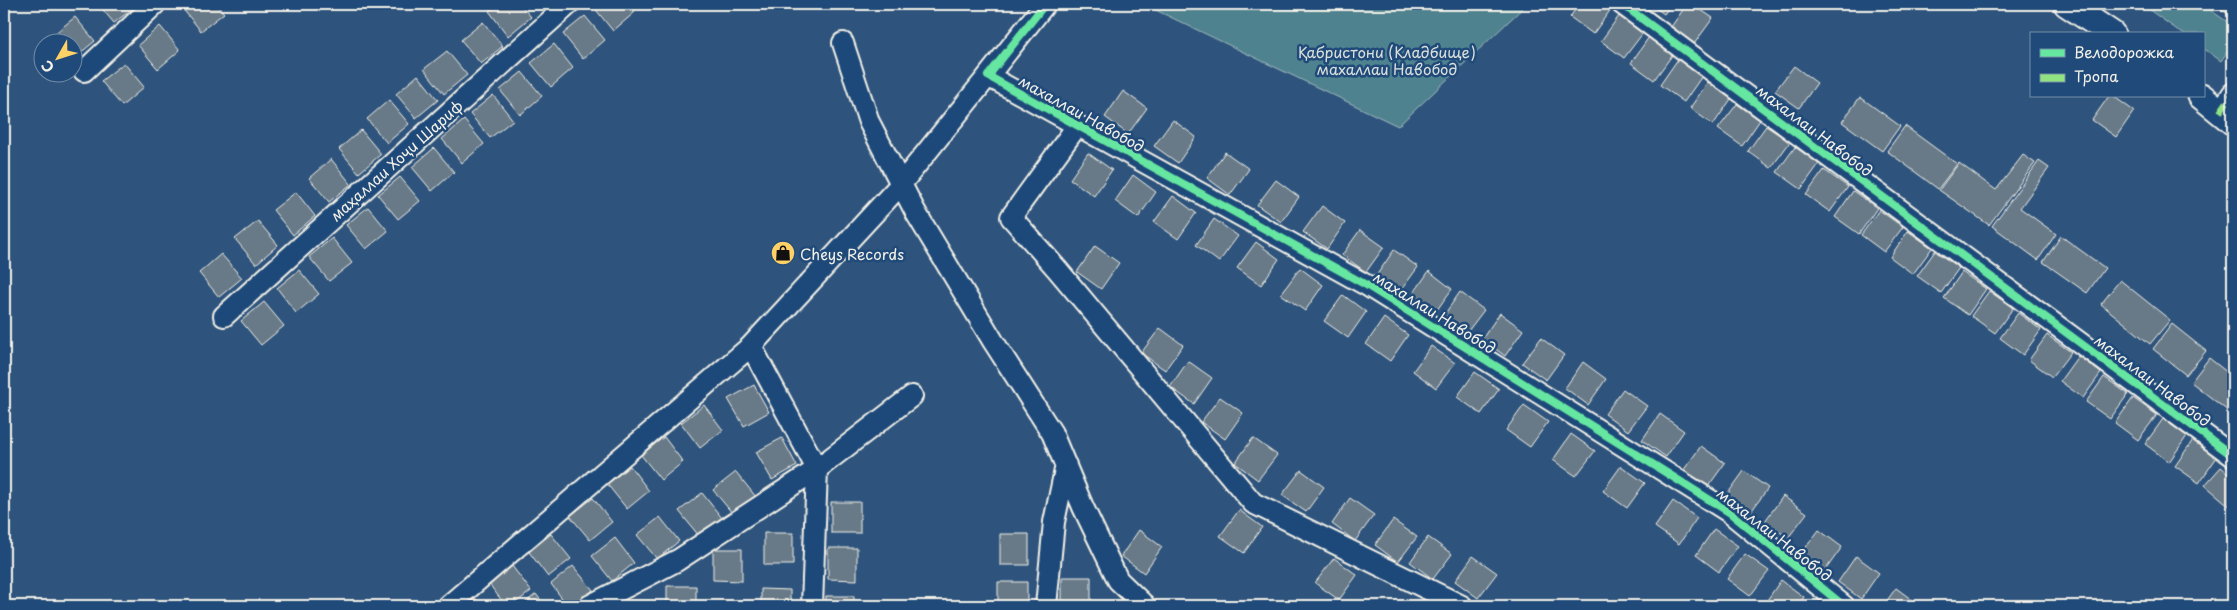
<svg xmlns="http://www.w3.org/2000/svg" width="2237" height="610" viewBox="0 0 2237 610" font-family="'Playpen Sans',sans-serif">
	<style>
		.green { fill: #4f828f; stroke: #a2babc }
		.building { fill: #687a88; stroke: #f4f1e8 }
		.lines { fill: none; stroke-linecap: round; stroke-linejoin: round }
		.minor-casing { stroke: #f4f1e8; stroke-width: 24 }
		.major-casing { stroke: #f4f1e8; stroke-width: 29 }
		.minor { stroke: #1f4a7a; stroke-width: 20 }
		.major { stroke: #1f4a7a; stroke-width: 25 }
		.quiet { stroke: #91e382; stroke-width: 6; stroke-dasharray: 12 6; stroke-linecap: butt }
		.cycleway-casing { stroke: #1f4a7a; stroke-width: 11 }
		.cycleway { stroke: #66e7a1; stroke-width: 8 }
		.labels { text-anchor: middle; dominant-baseline: central; stroke-width: 5; stroke-linejoin: round; paint-order: stroke }
		.park-label { font-size: 15px; fill: #dbe0db; stroke: #1f4a7a }
		.street-label { font-size: 15px; fill: #f4f1e8; stroke: #1f4a7a }
		.poi-label { font-size: 15px; fill: #f4f1e8; stroke: #1f4a7a; text-anchor: start }
	</style>
	<rect width="100%" height="100%" fill="#2e547d"/>
	<filter id="ink" filterUnits="userSpaceOnUse"><feTurbulence type="fractalNoise" baseFrequency=".02" numOctaves="2"/><feDisplacementMap in="SourceGraphic" scale="10" xChannelSelector="R" yChannelSelector="G"/><feConvolveMatrix kernelMatrix="1 2 1 2 8 2 1 2 1" color-interpolation-filters="sRGB"/></filter>
	<g filter="url(#ink)">
		<path class="green" d="M 1143,4 L 1527,4 L 1398,126 Z
			M 2141,4 L 2202,4 L 2233,26 L 2233,43 L 2221,61 L 2203,48 L 2203,34 L 2183,34 Z"/>
		<path class="building" d="M 98,4 L 136,4 L 137,5 L 114,23 Z
			M 185,4 L 216,4 L 224,13 L 201,31 L 181,7 Z
			M 498,4 L 520,4 L 531,17 L 508,36 L 489,11 Z
			M 596,4 L 628,4 L 635,12 L 613,31 L 593,6 Z
			M 1579,4 L 1604,4 L 1611,9 L 1593,34 L 1570,17 Z
			M 1650,4 L 1672,4 L 1664,14 Z
			M 1687,4 L 1692,4 L 1713,18 L 1694,44 L 1671,27 Z
			M 2214,4 L 2233,4 L 2233,18 Z
			M 585,16 L 605,40 L 583,59 L 563,34 Z
			M 1619,16 L 1643,33 L 1624,58 L 1601,41 Z
			M 75,17 L 95,41 L 73,59 L 72,42 L 59,42 L 53,35 Z
			M 483,22 L 503,46 L 481,64 L 461,40 Z
			M 160,26 L 180,50 L 158,69 L 138,45 Z
			M 1649,37 L 1673,54 L 1654,80 L 1631,63 Z
			M 554,44 L 573,68 L 551,87 L 531,63 Z
			M 447,51 L 467,75 L 444,94 L 424,69 Z
			M 1678,59 L 1702,76 L 1684,102 L 1660,85 Z
			M 124,63 L 144,87 L 122,106 L 101,81 Z
			M 1794,66 L 1817,83 L 1799,108 L 1775,91 Z
			M 522,72 L 542,96 L 520,115 L 500,90 Z
			M 418,75 L 438,100 L 416,118 L 396,94 Z
			M 1708,82 L 1731,99 L 1713,125 L 1690,108 Z
			M 1123,91 L 1147,108 L 1128,134 L 1105,117 Z
			M 493,95 L 513,120 L 490,138 L 470,114 Z
			M 2109,96 L 2113,96 L 2134,111 L 2116,137 L 2092,120 Z
			M 1860,97 L 1900,126 L 1882,151 L 1842,122 Z
			M 389,100 L 409,124 L 387,143 L 367,119 Z
			M 1737,104 L 1760,120 L 1742,146 L 1718,129 Z
			M 464,120 L 484,144 L 462,163 L 442,139 Z
			M 1173,120 L 1196,137 L 1178,163 L 1154,146 Z
			M 1766,126 L 1790,142 L 1771,168 L 1748,151 Z
			M 1905,126 L 1957,164 L 1938,189 L 1887,151 Z
			M 361,130 L 381,154 L 359,173 L 339,149 Z
			M 1795,147 L 1819,164 L 1801,189 L 1777,172 Z
			M 434,148 L 454,172 L 432,191 L 412,167 Z
			M 1225,152 L 1249,169 L 1230,195 L 1207,178 Z
			M 1088,153 L 1112,170 L 1094,196 L 1070,179 Z
			M 2023,155 L 2035,163 L 1989,225 L 1939,190 L 1959,163 L 1996,190 Z
			M 331,159 L 351,184 L 329,202 L 309,178 Z
			M 2039,161 L 2049,168 L 2020,208 L 2056,234 L 2038,260 L 1992,226 Z
			M 1824,170 L 1848,187 L 1830,212 L 1806,195 Z
			M 1133,175 L 1156,192 L 1138,218 L 1115,201 Z
			M 400,177 L 420,201 L 398,219 L 378,195 Z
			M 1276,180 L 1299,197 L 1281,222 L 1257,205 Z
			M 1853,191 L 1877,208 L 1859,234 L 1835,217 Z
			M 296,192 L 315,216 L 293,235 L 273,210 Z
			M 1173,196 L 1196,213 L 1178,239 L 1154,222 Z
			M 1322,206 L 1345,223 L 1327,249 L 1303,232 Z
			M 368,207 L 388,231 L 366,249 L 346,225 Z
			M 1879,210 L 1903,227 L 1884,252 L 1861,235 Z
			M 1214,219 L 1238,236 L 1219,262 L 1196,245 Z
			M 258,221 L 278,245 L 256,264 L 235,239 Z
			M 1360,230 L 1384,247 L 1366,272 L 1342,255 Z
			M 1908,231 L 1932,248 L 1913,274 L 1890,257 Z
			M 2061,236 L 2105,268 L 2087,293 L 2043,262 Z
			M 332,238 L 352,263 L 329,281 L 309,257 Z
			M 1256,242 L 1279,259 L 1261,285 L 1237,268 Z
			M 1095,246 L 1119,263 L 1101,289 L 1077,272 Z
			M 1394,250 L 1418,267 L 1399,293 L 1376,276 Z
			M 1935,251 L 1959,268 L 1941,293 L 1917,276 Z
			M 221,254 L 242,278 L 219,297 L 199,273 Z
			M 1300,268 L 1323,285 L 1305,311 L 1281,294 Z
			M 299,270 L 319,294 L 296,313 L 277,288 Z
			M 1429,271 L 1452,289 L 1434,314 L 1411,297 Z
			M 1962,272 L 1986,289 L 1968,315 L 1944,298 Z
			M 2120,280 L 2170,320 L 2150,344 L 2101,304 Z
			M 1989,291 L 2013,308 L 1995,333 L 1971,316 Z
			M 1460,292 L 1484,310 L 1465,335 L 1442,318 Z
			M 1343,295 L 1366,312 L 1348,338 L 1324,321 Z
			M 264,302 L 284,326 L 261,345 L 241,321 Z
			M 1500,313 L 1523,330 L 1505,356 L 1482,339 Z
			M 2018,313 L 2041,330 L 2023,355 L 2000,338 Z
			M 1384,318 L 1408,335 L 1390,361 L 1366,344 Z
			M 2172,324 L 2206,351 L 2186,375 L 2153,349 Z
			M 1160,328 L 1183,345 L 1165,370 L 1141,353 Z
			M 2047,335 L 2071,352 L 2052,377 L 2029,360 Z
			M 1541,338 L 1564,355 L 1546,380 L 1522,363 Z
			M 1431,346 L 1455,363 L 1436,388 L 1413,371 Z
			M 2078,356 L 2101,373 L 2083,398 L 2060,381 Z
			M 2209,358 L 2233,377 L 2233,415 L 2191,382 Z
			M 1188,361 L 1212,378 L 1194,404 L 1170,387 Z
			M 1583,362 L 1606,379 L 1588,405 L 1565,388 Z
			M 1475,372 L 1499,389 L 1481,414 L 1457,397 Z
			M 2104,377 L 2128,394 L 2110,419 L 2086,402 Z
			M 754,385 L 769,412 L 744,426 L 728,399 Z
			M 1623,389 L 1647,406 L 1628,431 L 1605,414 Z
			M 1220,397 L 1243,413 L 1225,439 L 1201,422 Z
			M 2133,398 L 2157,415 L 2138,440 L 2115,423 Z
			M 704,405 L 723,430 L 700,448 L 681,423 Z
			M 1524,405 L 1548,422 L 1530,447 L 1506,430 Z
			M 1660,414 L 1684,431 L 1666,457 L 1642,440 Z
			M 2163,419 L 2187,436 L 2169,462 L 2145,444 Z
			M 1571,434 L 1595,451 L 1576,476 L 1553,460 Z
			M 664,437 L 683,462 L 661,480 L 641,455 Z
			M 782,438 L 797,466 L 772,480 L 756,452 Z
			M 1253,438 L 1277,455 L 1258,480 L 1235,463 Z
			M 2193,440 L 2217,457 L 2199,483 L 2175,466 Z
			M 1701,446 L 1725,463 L 1707,488 L 1683,471 Z
			M 630,466 L 649,491 L 627,509 L 607,484 Z
			M 1621,466 L 1645,483 L 1627,508 L 1603,491 Z
			M 2221,467 L 2233,477 L 2233,509 L 2205,485 Z
			M 1301,470 L 1324,487 L 1306,512 L 1282,495 Z
			M 1744,471 L 1768,488 L 1750,513 L 1726,496 Z
			M 736,472 L 756,497 L 733,514 L 713,490 Z
			M 702,493 L 722,518 L 699,536 L 679,511 Z
			M 1783,496 L 1807,513 L 1788,538 L 1765,521 Z
			M 593,498 L 612,522 L 590,540 L 570,516 Z
			M 1350,498 L 1374,515 L 1355,541 L 1332,524 Z
			M 1673,501 L 1697,518 L 1679,544 L 1655,527 Z
			M 831,502 L 860,502 L 860,533 L 831,533 Z
			M 1239,510 L 1262,527 L 1244,553 L 1220,536 Z
			M 660,517 L 679,541 L 657,559 L 637,535 Z
			M 1393,520 L 1417,537 L 1398,562 L 1375,545 Z
			M 1714,529 L 1738,546 L 1719,572 L 1696,555 Z
			M 1139,530 L 1162,547 L 1144,573 L 1121,556 Z
			M 1819,530 L 1842,547 L 1824,572 L 1800,555 Z
			M 764,533 L 793,533 L 793,565 L 764,565 Z
			M 551,534 L 571,559 L 548,577 L 529,552 Z
			M 1000,534 L 1029,534 L 1029,565 L 1000,565 Z
			M 1428,537 L 1452,554 L 1433,579 L 1410,562 Z
			M 615,538 L 634,563 L 612,581 L 592,556 Z
			M 828,548 L 857,548 L 857,580 L 828,579 Z
			M 713,549 L 742,549 L 742,581 L 713,580 Z
			M 1745,554 L 1769,571 L 1750,596 L 1727,579 Z
			M 1473,556 L 1497,573 L 1478,598 L 1455,581 Z
			M 1856,556 L 1879,573 L 1861,599 L 1838,582 Z
			M 1334,558 L 1357,575 L 1339,600 L 1315,583 Z
			M 512,566 L 531,591 L 512,606 L 506,606 L 489,584 Z
			M 573,566 L 593,590 L 573,606 L 568,606 L 551,584 Z
			M 1062,577 L 1091,577 L 1091,606 L 1062,606 Z
			M 1781,580 L 1804,597 L 1798,606 L 1763,606 Z
			M 998,582 L 1027,582 L 1027,606 L 998,606 Z
			M 667,586 L 696,586 L 696,606 L 667,606 Z
			M 1896,588 L 1919,605 L 1918,606 L 1883,606 Z
			M 761,589 L 790,590 L 790,606 L 761,606 Z
			M 536,594 L 545,606 L 521,606 Z
			M 826,596 L 854,596 L 854,606 L 826,606 Z
			M 475,598 L 482,606 L 464,606 Z"/>
		<g class="lines">
			<g class="minor-casing">
				<path id="minor" d="M 1045,4 L 988,76 L 1368,286 L 1729,512 L 1844,606
					M 1622,4 L 2233,456
					M 843,43 L 869,122 L 916,213 L 993,341 L 1052,433 L 1083,507 L 1118,580 L 1145,606
					M 84,71 L 155,4
					M 2220,112 L 2233,93
					M 1077,126 L 1011,217 L 1057,269 L 1253,503 L 1462,606
					M 224,316 L 569,4
					M 448,606 L 751,346
					M 589,606 L 678,560 L 817,469 L 912,396
					M 812,606 L 817,469 L 751,346 L 901,184 L 992,71
					M 1046,606 L 1054,522 L 1066,465"/>
			</g>
			<g class="major-casing">
				<path id="major" d="M 2067,4 L 2112,34
					M 2201,96 L 2233,122"/>
			</g>
			<use href="#minor" class="minor"/>
			<use href="#major" class="major"/>
			<path class="quiet" d="M 2220,112 L 2233,93"/>
			<g class="cycleway-casing">
				<path id="cycleway" d="M 1045,4 L 988,76 L 1368,286 L 1729,512 L 1844,606
					M 1622,4 L 2233,456"/>
			</g>
			<use href="#cycleway" class="cycleway"/>
		</g>
	</g>
	<defs>
		<g id="shop-disc" transform="scale(1.25)"><circle r="9.5" fill="#ffd166" stroke="#1f4a7a"/><path d="M-5-2.5h2.3a2.7 3.5 0 0 1 5.4 0H5L5.5 6h-11ZM-1.5-2.5h3a1.5 2.3 0 0 0-3 0Z" fill="#111"/></g>
	</defs>
	<g fill-rule="evenodd">
		<use href="#shop-disc" x="783" y="253"/>
	</g>
	<g class="labels">
		<g class="park-label">
			<text x="1387" y="51">Қабристони (Кладбище)<tspan x="1387" dy="17">махаллаи Навобод</tspan></text>
		</g>
		<g class="street-label">
			<text transform="translate(1082 113) rotate(29)">махаллаи Навобод</text>
			<text transform="translate(1815 130) rotate(37)">махаллаи Навобод</text>
			<text transform="translate(396 160) rotate(-42)">маҳаллаи Хоҷи Шариф</text>
			<text transform="translate(1435 312) rotate(32)">махаллаи Навобод</text>
			<text transform="translate(2153 380) rotate(37)">махаллаи Навобод</text>
			<text transform="translate(1775 534) rotate(38)">махаллаи Навобод</text>
		</g>
		<g class="poi-label">
			<text x="800" y="253">Cheys Records</text>
		</g>
	</g>
	<rect width="2237" height="610" fill="none" stroke="#1f4a7a" stroke-width="20"/>
	<rect x="10" y="10" width="2217" height="590" fill="none" stroke="#f4f1e8" stroke-width="2" filter="url(#ink)"/>
	<rect x="2030" y="32" width="175" height="65" fill="#1f4a7a" stroke="#748da6"/>
	<rect x="2040" y="49" width="25" height="8" fill="#66e7a1" stroke="#748da6"/>
	<text x="2074" y="58" font-size="15" fill="#f4f1e8">Велодорожка</text>
	<rect x="2040" y="74" width="25" height="8" fill="#91e382" stroke="#748da6"/>
	<text x="2074" y="82" font-size="15" fill="#f4f1e8">Тропа</text>
	<g transform="translate(58 58) rotate(231)"><circle r="24" fill="#1f4a7a" stroke="#748da6"/>
	<path d="M0-4L9 19L0 12L-9 19Z" fill="#ffd166"/>
	<text y="-8" font-size="14" font-weight="bold" text-anchor="middle" fill="#f4f1e8">С</text>
	</g>
</svg>
